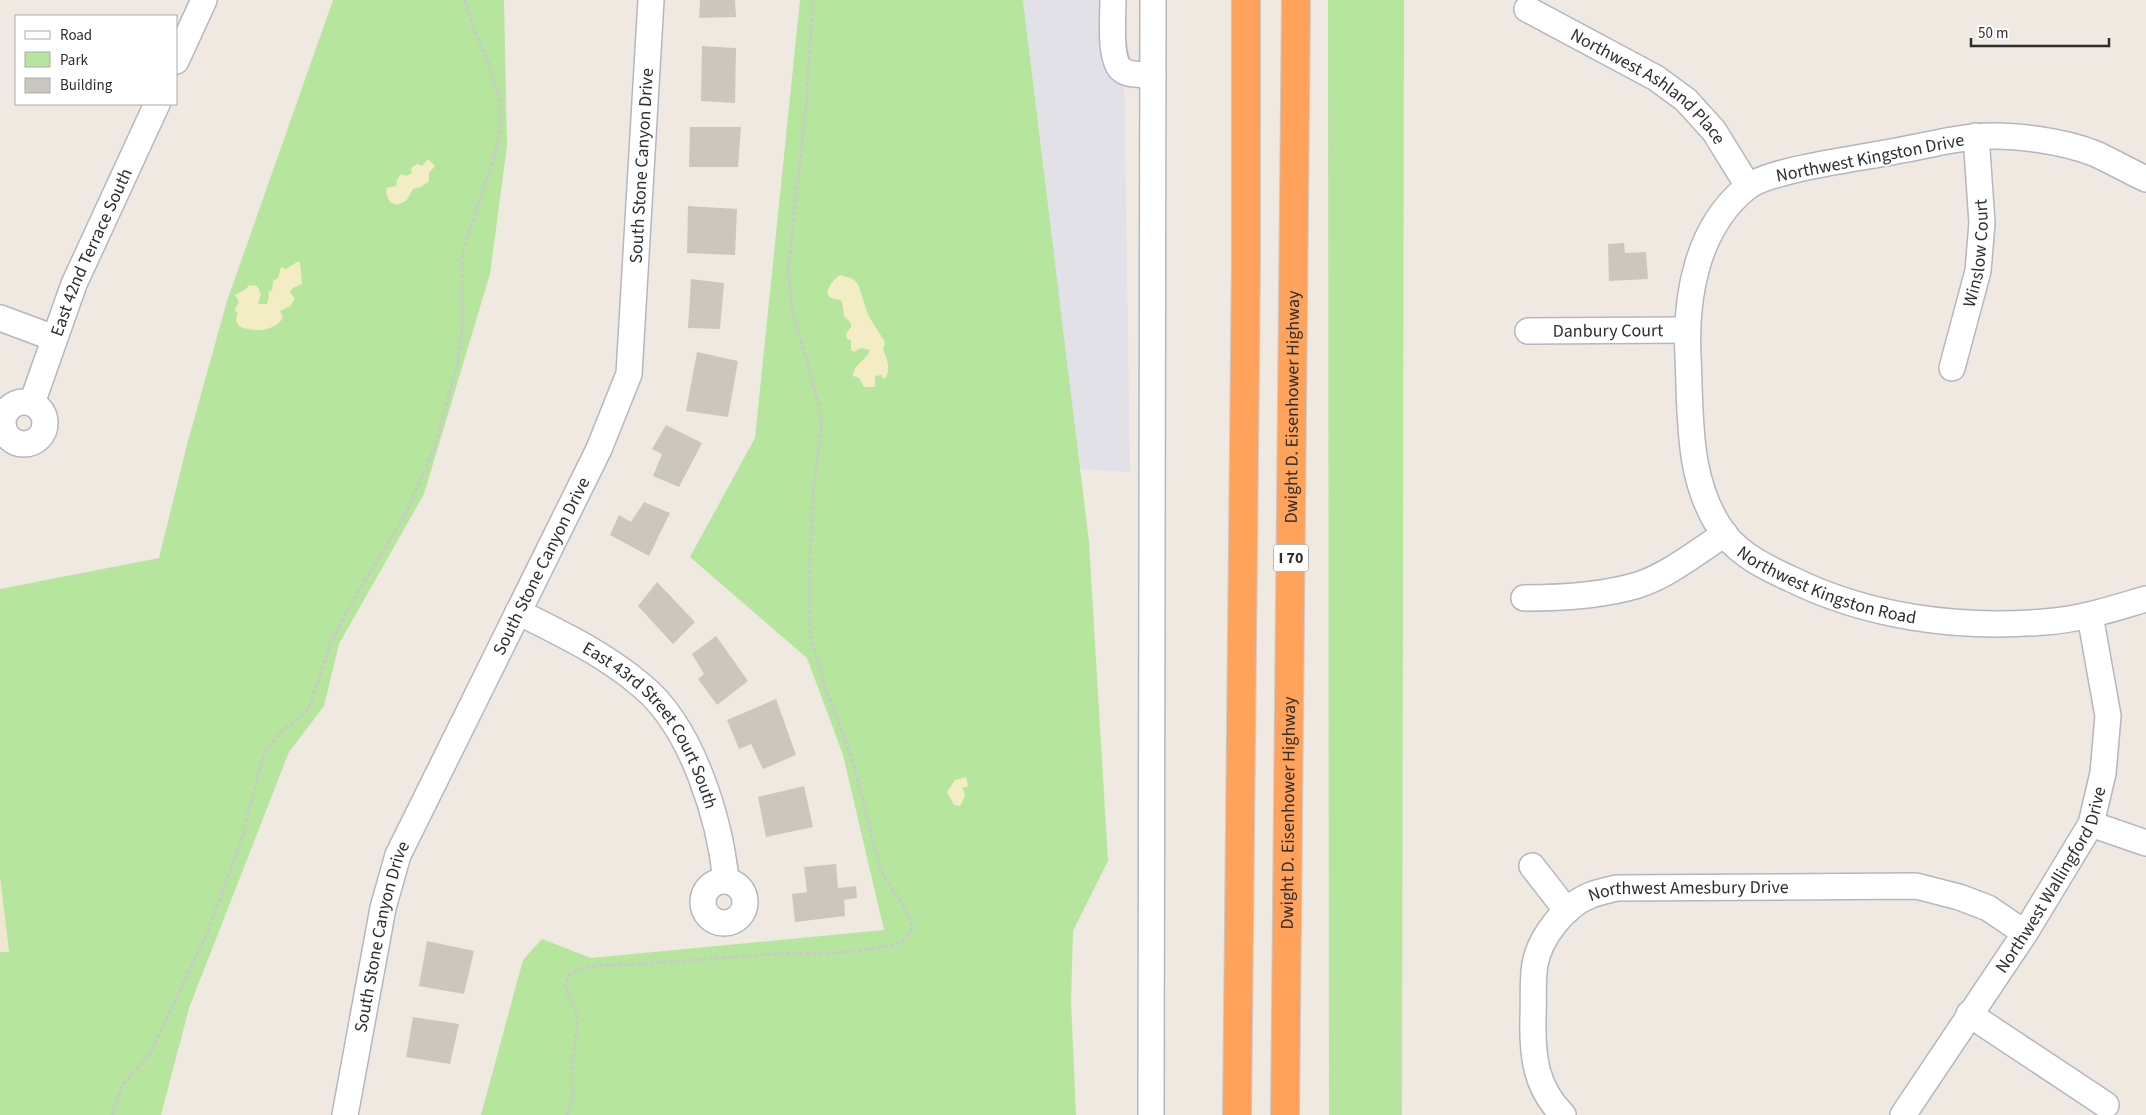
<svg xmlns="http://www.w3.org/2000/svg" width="2146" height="1115" viewBox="0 0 2146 1115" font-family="'Source Sans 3',sans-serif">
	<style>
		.industrial { fill: #e3e1e8 }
		.education { fill: #f0e6d1 }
		.green { fill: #b6e59e }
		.sand { fill: #f3ecc5 }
		.building { fill: #cbc7bf }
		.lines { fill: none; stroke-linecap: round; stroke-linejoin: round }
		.minor-casing { stroke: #b4b7c1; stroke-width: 28 }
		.highway-casing { stroke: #c9c9c9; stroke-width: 30 }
		.path { stroke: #c9c9c9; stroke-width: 3; stroke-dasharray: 4 2.5; stroke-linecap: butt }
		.minor { stroke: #fff; stroke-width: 25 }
		.highway { stroke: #ffa35c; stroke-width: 28 }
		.labels { text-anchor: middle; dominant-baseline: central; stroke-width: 4; stroke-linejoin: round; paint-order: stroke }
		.shield { fill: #fff; stroke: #6d6d6d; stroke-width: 1 }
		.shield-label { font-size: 16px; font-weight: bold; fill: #2e2e2e }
		.street-label { font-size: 18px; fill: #2e2e2e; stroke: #fff }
	</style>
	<rect width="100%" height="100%" fill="#efe9e1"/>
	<path class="industrial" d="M 1023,0 L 1123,0 L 1130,472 L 1080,469 Z"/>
	<path class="education" d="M 0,876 L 9,952 L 0,953 Z"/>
	<path class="green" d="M 333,0 L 504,0 L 507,146 L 490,274 L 424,494 L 339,644 L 324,706 L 289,752 L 189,1008 L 161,1115 L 0,1115 L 0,952 L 9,952 L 0,876 L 0,589 L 159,558 L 187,445 L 227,301 Z
		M 800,0 L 1023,0 L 1089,542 L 1108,861 L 1073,931 L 1071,1001 L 1076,1115 L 481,1115 L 523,960 L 542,939 L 591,958 L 884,930 L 843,755 L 807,658 L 690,557 L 755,438 Z
		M 1328,0 L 1404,0 L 1402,1115 L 1329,1115 Z"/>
	<path class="sand" d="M 428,159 L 435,166 L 429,173 L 429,181 L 421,187 L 413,189 L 406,201 L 397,205 L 390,202 L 386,193 L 387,188 L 396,186 L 397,180 L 401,174 L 406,176 L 412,173 L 411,168 L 417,164 L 422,166 Z
		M 297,262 L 300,262 L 302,284 L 293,288 L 290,292 L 295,299 L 290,306 L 280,311 L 283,318 C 273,332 254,333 239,326 L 236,320 L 238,312 L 234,311 L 239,302 L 235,295 L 246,289 L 249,285 L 257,286 L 261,294 L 258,304 L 267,304 L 269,296 L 268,292 L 272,290 L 273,281 L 278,278 L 281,267 L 286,269 Z
		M 840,275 L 853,279 L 858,284 L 868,315 L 885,342 L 883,349 C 887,360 891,366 886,378 L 882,378 L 882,375 L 875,376 L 875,387 L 864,387 L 859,378 L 853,376 C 854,363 866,361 870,350 L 861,348 L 854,352 L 851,350 L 851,340 L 847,339 L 846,334 L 851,327 L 851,323 L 844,316 L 842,301 C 839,299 833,299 831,298 C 821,293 835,278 840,275 Z
		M 966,777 L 968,786 L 962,788 C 968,797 963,799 960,806 L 954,805 L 947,792 L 955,780 Z"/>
	<path class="building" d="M 700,0 L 735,0 L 736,17 L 699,18 Z
		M 702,46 L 736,48 L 735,103 L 701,101 Z
		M 690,127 L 741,127 L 738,167 L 689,167 Z
		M 688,206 L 737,209 L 735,255 L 687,253 Z
		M 1624,243 L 1625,253 L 1646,252 L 1648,279 L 1609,281 L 1608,244 Z
		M 691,279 L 724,283 L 720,329 L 688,328 Z
		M 697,352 L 738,361 L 728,417 L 686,411 Z
		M 666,425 L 702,443 L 679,487 L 653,476 L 662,454 L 652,449 Z
		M 644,502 L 670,513 L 649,556 L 610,535 L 619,515 L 631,522 Z
		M 657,582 L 695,622 L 673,644 L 638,606 Z
		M 716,636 L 748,681 L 717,705 L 698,679 L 704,674 L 692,654 Z
		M 776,699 L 796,755 L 763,769 L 751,744 L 739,749 L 727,720 Z
		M 804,786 L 813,827 L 766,837 L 758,797 Z
		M 836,864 L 838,888 L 856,886 L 857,898 L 844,900 L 845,916 L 795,922 L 792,894 L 807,892 L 804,867 Z
		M 427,941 L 474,951 L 464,994 L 419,986 Z
		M 413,1017 L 459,1024 L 450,1064 L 406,1057 Z"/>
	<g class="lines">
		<g class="minor-casing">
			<g id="minor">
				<path d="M 1113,0 C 1113,15 1109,61 1122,70 C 1130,76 1144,74 1153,75"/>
				<path id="s1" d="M 1527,9 L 1656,78 L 1686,100 L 1714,131 L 1748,186"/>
				<path d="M 176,61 L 204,0"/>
				<path id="s2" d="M 2146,179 C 2129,171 2113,162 2096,154 C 2064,141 2009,133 1975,137 C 1948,139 1922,147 1896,151 C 1863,158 1769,169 1746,188 C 1697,228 1685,296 1688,357 C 1691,417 1686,483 1725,535 C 1742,556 1767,568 1791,579 C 1868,617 1958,629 2044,622 C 2079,620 2112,609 2146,599"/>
				<path d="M 0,318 L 54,338"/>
				<path id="s3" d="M 1528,331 L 1687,330"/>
				<path id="s4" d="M 1952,368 L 1978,271 L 1982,223 L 1976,136"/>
				<circle cx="24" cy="423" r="21"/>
				<path id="s5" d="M 32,403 L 74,284 L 157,104"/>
				<path d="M 1524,598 C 1562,598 1602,596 1638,585 C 1669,575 1698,551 1725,534"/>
				<path id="s6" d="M 518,612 C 562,634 605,654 642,686 C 692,727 720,819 726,881"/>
				<path d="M 2091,824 L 2146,843"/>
				<path d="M 1532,866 L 1567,911"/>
				<circle cx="724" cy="902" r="21"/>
				<path d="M 1969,1014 L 2106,1105"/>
				<path id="s7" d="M 345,1115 L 383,908 L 398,855 L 599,449 L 629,374 L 651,0"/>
				<path d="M 1151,1115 L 1153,0"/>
				<path id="s8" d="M 1563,1115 C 1535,1087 1532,1055 1533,1017 C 1534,1000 1532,981 1535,964 C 1540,937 1565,905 1591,895 C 1599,892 1608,890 1617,888 L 1916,886 L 1959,897 L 1988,908 L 2025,933"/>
				<path id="s9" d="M 1903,1115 L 2025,933 L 2091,824 L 2103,773 L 2108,716 L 2090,615"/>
			</g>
		</g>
		<g class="highway-casing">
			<g id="highway">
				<path d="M 1237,1115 L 1246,258 L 1246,0"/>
				<path id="s10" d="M 1285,1115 L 1296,0"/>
			</g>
		</g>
		<path class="path" d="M 112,1115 L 122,1085 L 150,1054 L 208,931 L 242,838 L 264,753 L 281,732 L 305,713 L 311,702 L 331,642 L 356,595 L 404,517 L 434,449 L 457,365 L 462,330 L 462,254 L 495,154 L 501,124 L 499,98 L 489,64 L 474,30 L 465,0
			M 567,1115 L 573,1096 L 572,1065 L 577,1027 L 577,1016 L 565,986 L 570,974 L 579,969 L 600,965 L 625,965 L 771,954 L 836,953 L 877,948 L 901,943 L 912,930 C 912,910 889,890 880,868 L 852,759 L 824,684 L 810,634 L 810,555 L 814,484 L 822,424 L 819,405 L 792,309 L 788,269 L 806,107 L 813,0"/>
		<use href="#minor" class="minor"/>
		<use href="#highway" class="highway"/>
	</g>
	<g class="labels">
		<rect class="shield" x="1273.5" y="544.5" width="35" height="27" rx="4"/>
		<g class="shield-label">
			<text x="1291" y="558">I 70</text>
		</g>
		<g class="street-label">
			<text stroke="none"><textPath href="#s1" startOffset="145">Northwest Ashland Place</textPath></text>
			<text transform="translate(1870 158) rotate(-11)">Northwest Kingston Drive</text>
			<text stroke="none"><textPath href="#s7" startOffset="1008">South Stone Canyon Drive</textPath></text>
			<text stroke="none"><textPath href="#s5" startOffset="162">East 42nd Terrace South</textPath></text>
			<text stroke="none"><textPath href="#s4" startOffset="118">Winslow Court</textPath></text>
			<text stroke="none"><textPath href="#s3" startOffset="80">Danbury Court</textPath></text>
			<text stroke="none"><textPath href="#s10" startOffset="708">Dwight D. Eisenhower Highway</textPath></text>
			<text stroke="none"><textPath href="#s7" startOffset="588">South Stone Canyon Drive</textPath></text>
			<text stroke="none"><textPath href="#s2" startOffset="901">Northwest Kingston Road</textPath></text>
			<text stroke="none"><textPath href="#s6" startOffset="181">East 43rd Street Court South</textPath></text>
			<text stroke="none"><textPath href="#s10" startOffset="302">Dwight D. Eisenhower Highway</textPath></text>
			<text stroke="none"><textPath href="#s9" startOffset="279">Northwest Wallingford Drive</textPath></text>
			<text stroke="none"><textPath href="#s8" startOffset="349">Northwest Amesbury Drive</textPath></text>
			<text stroke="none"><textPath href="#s7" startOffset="182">South Stone Canyon Drive</textPath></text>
		</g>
	</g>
	<rect x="15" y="15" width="162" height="90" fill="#ffffff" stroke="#ababab"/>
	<rect x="25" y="31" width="25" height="8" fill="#ffffff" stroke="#ababab"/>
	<text x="60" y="40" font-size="15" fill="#2e2e2e">Road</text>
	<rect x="25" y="52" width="25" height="15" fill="#b6e59e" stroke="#ababab"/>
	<text x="60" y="65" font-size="15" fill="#2e2e2e">Park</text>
	<rect x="25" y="78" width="25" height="15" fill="#cbc7bf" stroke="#ababab"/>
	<text x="60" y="90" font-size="15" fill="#2e2e2e">Building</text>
	<path d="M1971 38v8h138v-8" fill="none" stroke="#2e2e2e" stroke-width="2.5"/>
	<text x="1978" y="38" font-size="15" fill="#2e2e2e" stroke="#ffffff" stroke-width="4" paint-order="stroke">50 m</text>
</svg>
